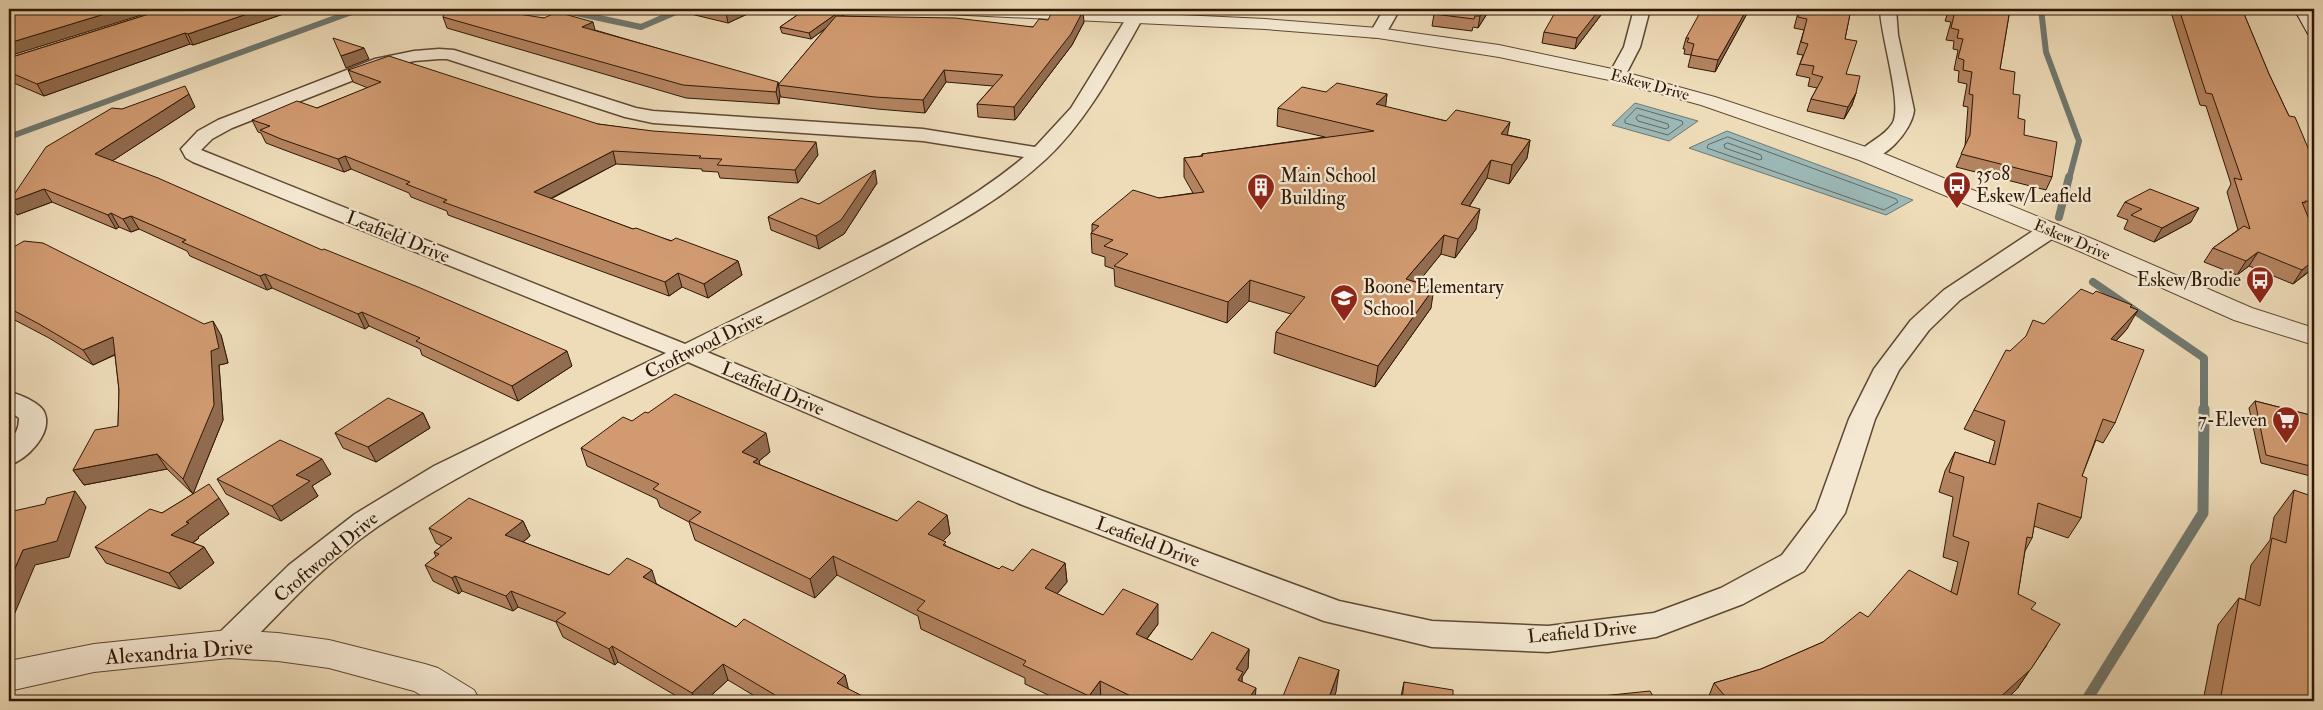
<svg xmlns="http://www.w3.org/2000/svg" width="2323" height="710" viewBox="0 0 2323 710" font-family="'IM FELL Double Pica',serif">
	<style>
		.water { fill: #9cb9b8; stroke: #707870 }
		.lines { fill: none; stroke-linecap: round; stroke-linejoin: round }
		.shore { stroke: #66685e; stroke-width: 1 }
		.stream-far2 { stroke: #707870; stroke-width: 6 }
		.stream-far1 { stroke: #707870; stroke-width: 8 }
		.stream { stroke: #707870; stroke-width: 11 }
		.minor-casing { stroke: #5f4832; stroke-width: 3 }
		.tertiary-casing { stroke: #5f4832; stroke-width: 2 }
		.secondary-casing { stroke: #2f1705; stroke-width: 2 }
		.minor { fill: #f4e8d2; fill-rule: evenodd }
		.tertiary { fill: #f4e8d2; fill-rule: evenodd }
		.secondary { fill: #f4e8d2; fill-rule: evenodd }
		.wall { fill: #b48461; stroke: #2f1705 }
		.shaded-wall { fill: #926c4f; stroke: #2f1705 }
		.building { fill: #d19a71; stroke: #2f1705 }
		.labels { text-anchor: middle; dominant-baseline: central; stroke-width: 4.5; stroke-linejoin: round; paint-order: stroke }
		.far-street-label { font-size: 16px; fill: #2f1705; stroke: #f4e8d2 }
		.poi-label { font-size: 19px; fill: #2f1705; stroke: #f4e8d2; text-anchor: start }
		.street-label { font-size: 19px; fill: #2f1705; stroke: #f4e8d2 }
		.near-street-label { font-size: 22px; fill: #2f1705; stroke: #f4e8d2 }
	</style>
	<rect width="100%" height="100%" fill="#eedcb9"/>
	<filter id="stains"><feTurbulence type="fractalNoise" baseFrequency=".004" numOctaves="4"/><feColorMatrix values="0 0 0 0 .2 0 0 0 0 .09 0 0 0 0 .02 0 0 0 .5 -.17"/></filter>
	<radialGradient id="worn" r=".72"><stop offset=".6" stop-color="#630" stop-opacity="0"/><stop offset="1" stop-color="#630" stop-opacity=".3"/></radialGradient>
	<path class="water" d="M 1635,103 L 1698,121 L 1669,141 L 1612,125 Z
		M 1727,131 L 1913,200 L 1886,215 L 1689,148 Z"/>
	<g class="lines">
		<path class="shore" d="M 1637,108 L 1682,121 L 1683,124 L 1668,135 L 1625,123 L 1625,120 Z
			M 1639,115 L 1668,124 L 1669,127 L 1666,129 L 1638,121 L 1636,118 Z
			M 1728,137 L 1896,199 L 1898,202 L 1884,210 L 1707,148 L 1708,145 Z
			M 1728,143 L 1761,155 L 1762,159 L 1759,160 L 1725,148 L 1724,145 Z"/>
		<path class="stream-far2" d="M 557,9 L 641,27 L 683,9
			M 2041,9 L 2046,52 L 2079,141 L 2069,179
			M 9,137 L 360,9"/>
		<path class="stream-far1" d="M 2059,217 L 2069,177
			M 2093,282 L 2204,358 L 2204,410"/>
		<path class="stream" d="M 2086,701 L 2203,513 L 2204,409"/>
		<g class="minor-casing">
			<path id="minor" d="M 1132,9 L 1148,9 C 1118,61 1090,118 1046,159 C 1005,197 958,223 910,249 C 844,286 775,318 707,352 L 1040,490 L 1339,601 L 1432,621 L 1548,626 L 1654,613 L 1721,588 L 1782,555 L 1816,510 L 1849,419 L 1874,369 L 1911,320 L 1944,290 L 2042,225 L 2050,223 L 2058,225 L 2061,230 L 2058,235 L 1960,300 L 1929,330 L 1899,370 L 1875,419 L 1845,513 L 1804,571 L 1743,604 L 1656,637 L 1548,652 L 1432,647 L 1324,621 L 1020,504 L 688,362 C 583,415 474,462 377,527 C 326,562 283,609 241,653 L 229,657 L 217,653 L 213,644 L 217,635 L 289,565 L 355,514 L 434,466 L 666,353 L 193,162 L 186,158 L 181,149 L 198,131 L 218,120 L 375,59 L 414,51 L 439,49 L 454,50 L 636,108 L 653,111 L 923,129 L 1035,147 L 1071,108 ZM 439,59 L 447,59 L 625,117 L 653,123 L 923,141 L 1024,157 C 965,206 897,240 829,273 C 781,297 733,320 685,344 L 201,150 L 212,139 L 232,128 L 387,67 L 414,61 Z
				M 1384,9 L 1400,9 L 1384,37 L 1372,37 L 1370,33 Z
				M 1634,9 L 1650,9 L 1640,47 L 1623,80 L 1611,80 L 1608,76 L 1624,47 Z
				M 1880,9 L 1896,9 L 1898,35 L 1914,110 C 1912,131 1882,165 1860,159 L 1857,155 C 1866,142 1883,138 1892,124 C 1904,107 1880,34 1880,9 Z
				M 9,392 C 19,394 42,403 45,414 C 52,435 26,460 9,465 L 9,441 C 16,434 19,428 19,418 L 9,411 Z"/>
		</g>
		<g class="tertiary-casing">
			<path id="tertiary" d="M 937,9 L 1053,9 L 1265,19 L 1378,28 L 1499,45 L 1617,70 L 1715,97 L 1875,150 L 2095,240 L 2252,308 L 2314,328 L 2314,345 L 2234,320 L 2077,250 L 1859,160 L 1701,105 L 1614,81 L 1499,57 L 1378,38 L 1265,29 L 946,14 L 940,13 Z
				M 229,630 L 278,633 L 329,640 L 425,664 L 438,668 L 474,690 L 480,701 L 431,701 L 414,691 L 329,668 L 278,661 L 229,658 L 94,672 L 9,691 L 9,661 L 94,644 Z"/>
		</g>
		<g class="secondary-casing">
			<path id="secondary" d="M 2294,9 L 2312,9 L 2314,14 L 2314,35 L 2308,34 Z"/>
		</g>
		<use href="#minor" class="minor"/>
		<use href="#tertiary" class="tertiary"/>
		<use href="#secondary" class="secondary"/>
	</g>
	<path class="wall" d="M 165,9 L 298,9 L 193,45 L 190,44 L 44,96 L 9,81 L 9,58 Z
		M 670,9 L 758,9 L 728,23 Z
		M 806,9 L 852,9 L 842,16 L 1033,27 L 1084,22 L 1072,45 L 1015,120 L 978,117 L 977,104 L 993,86 L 946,82 L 925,113 L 877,109 L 781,97 L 780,95 L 779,104 L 686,98 L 447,28 L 443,17 L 544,18 L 595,30 L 779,84 L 826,28 L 811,39 L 782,33 L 780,27 Z
		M 1440,9 L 1490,9 L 1478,28 L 1473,27 L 1472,31 L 1432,26 L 1434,14 Z
		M 1799,9 L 1851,9 L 1845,39 L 1846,74 L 1856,93 L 1852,105 L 1844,119 L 1807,111 L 1811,99 L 1817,88 L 1808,86 L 1810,78 L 1796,75 L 1803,55 L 1797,54 L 1804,30 L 1794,28 Z
		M 1949,9 L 2010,9 L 2000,69 L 2013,94 L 2018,118 L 2024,135 L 2052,177 L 2046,190 L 1956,167 L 1965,146 L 1968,107 L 1963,106 L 1967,84 L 1958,82 L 1959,71 L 1954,70 L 1958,50 L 1953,49 L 1954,41 L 1946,40 L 1951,22 L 1945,21 Z
		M 2170,9 L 2242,9 L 2269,74 L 2289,116 L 2314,162 L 2314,218 L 2308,216 L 2314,268 L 2293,284 L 2249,266 L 2237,275 L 2204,262 L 2213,248 L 2238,230 L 2227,192 L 2231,184 L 2206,106 L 2200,105 Z
		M 1749,10 L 1715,72 L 1688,67 L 1691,55 L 1684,54 L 1685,49 L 1683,49 L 1686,38 Z
		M 1601,15 L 1575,49 L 1542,43 L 1544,32 Z
		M 348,70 L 598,124 L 818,155 L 798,183 L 720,178 L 718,172 L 702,171 L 702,169 L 616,164 L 551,199 L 633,229 L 738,261 L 742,275 L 708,298 L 682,287 L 669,296 L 448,215 L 447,211 L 411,197 L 409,193 L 351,169 L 344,172 L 287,151 L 266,143 L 261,133 L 258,132 L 252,120 L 317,108 L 368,88 L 353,82 Z
		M 1326,92 L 1387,94 L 1385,107 L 1530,140 L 1527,158 L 1509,184 L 1487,178 L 1469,207 L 1476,229 L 1455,258 L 1441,254 L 1417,283 L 1431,308 L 1375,387 L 1274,353 L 1276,332 L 1291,314 L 1249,301 L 1227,323 L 1115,286 L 1114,269 L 1105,266 L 1105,257 L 1092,253 L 1091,233 L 1092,232 L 1092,224 L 1159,198 L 1193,193 L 1184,177 L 1184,158 L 1201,156 L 1202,154 L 1325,137 L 1277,126 L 1278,108 Z
		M 195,107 L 112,161 L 572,366 L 518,401 L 422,355 L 420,349 L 369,326 L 365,329 L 272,288 L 267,290 L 190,256 L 187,251 L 139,229 L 131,232 L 119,227 L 116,229 L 52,202 L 17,215 L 122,109 Z
		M 877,183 L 844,234 L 819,249 L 771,230 L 768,217 L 819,204 Z
		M 2125,202 L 2191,222 L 2154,242 L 2124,229 L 2128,220 L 2117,216 Z
		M 9,247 L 221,335 L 228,363 L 219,365 L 223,420 L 193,494 L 229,514 L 198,537 L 199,538 L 193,543 L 204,547 L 214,563 L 180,589 L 106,563 L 95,547 L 162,513 L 193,494 L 167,469 L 84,485 L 73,470 L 118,426 L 119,390 L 115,355 L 93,365 L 49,338 L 9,317 Z
		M 2131,308 L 2127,329 L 2116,341 L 2115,423 L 2103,443 L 2096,440 L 2082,476 L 2081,518 L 2068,538 L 2034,526 L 2032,538 L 2025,551 L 2018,594 L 2032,609 L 2047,645 L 2017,689 L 2005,701 L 1707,701 L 1714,683 L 1761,669 L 1823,642 L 1868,617 L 1951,592 L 1958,562 L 1943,557 L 1953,497 L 1939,492 L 1945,471 L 1955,452 L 1989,463 L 1995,441 L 1964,429 L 1974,410 L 2010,351 L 2044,324 Z
		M 2255,401 L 2314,416 L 2314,477 L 2261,463 L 2249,408 Z
		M 423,413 L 430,428 L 376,462 L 343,448 L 335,433 Z
		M 632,421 L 770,452 L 759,461 L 760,465 L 897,521 L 947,515 L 950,534 L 943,541 L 946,546 L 999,569 L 1013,571 L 1065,563 L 1067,582 L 1057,594 L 1103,615 L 1158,624 L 1147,639 L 1192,660 L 1249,649 L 1248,668 L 1242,677 L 1242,682 L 1255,701 L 1061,701 L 1025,684 L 1025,678 L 921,629 L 918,616 L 837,575 L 815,598 L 695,540 L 689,522 L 660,507 L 657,499 L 587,466 L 581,448 Z
		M 331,474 L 312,486 L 318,496 L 281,521 L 226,494 L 217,479 Z
		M 2294,490 L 2314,701 L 2203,701 L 2218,625 L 2239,598 L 2245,600 L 2251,565 L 2270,540 L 2274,517 Z
		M 523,521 L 530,536 L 523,542 L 609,575 L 657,584 L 736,627 L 845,675 L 848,689 L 872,701 L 763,701 L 728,680 L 705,701 L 685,701 L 618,662 L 615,665 L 563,637 L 556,622 L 518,607 L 513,611 L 462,591 L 459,594 L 433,581 L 425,565 L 436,557 L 434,552 L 442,546 L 436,543 L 429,528 Z
		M 1404,682 L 1453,701 L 1400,701 Z"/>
	<path class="shaded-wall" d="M 121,9 L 161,9 L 9,56 L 9,43 Z
		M 262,9 L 298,9 L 193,45 L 188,34 Z
		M 734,9 L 758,9 L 728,23 L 726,13 Z
		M 843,9 L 852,9 L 811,39 L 809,33 Z
		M 1485,9 L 1490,9 L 1478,28 L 1480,16 Z
		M 1598,9 L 1602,9 L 1601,15 L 1575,49 L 1577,38 Z
		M 1747,9 L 1755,9 L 1749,10 L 1715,72 L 1718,60 Z
		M 1083,11 L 1084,22 L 1072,45 L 1015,120 L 1014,107 Z
		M 593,22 L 596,34 L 582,27 Z
		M 185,33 L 190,44 L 44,96 L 37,84 Z
		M 364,48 L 369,59 L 346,68 L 341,56 Z
		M 944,70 L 946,82 L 925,113 L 923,100 Z
		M 778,82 L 780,95 L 779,104 L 776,92 Z
		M 1856,93 L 1852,105 L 1844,119 L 1848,107 Z
		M 189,94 L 195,107 L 103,167 L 95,154 Z
		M 1387,94 L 1385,112 L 1376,104 Z
		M 1510,122 L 1506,141 L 1501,134 Z
		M 1530,140 L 1527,158 L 1509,184 L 1512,165 Z
		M 816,142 L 818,155 L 798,183 L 795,170 Z
		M 613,151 L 616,164 L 538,205 L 534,192 Z
		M 345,156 L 351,169 L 344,172 L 338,159 Z
		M 1491,160 L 1487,178 L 1458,224 L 1461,204 Z
		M 875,170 L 877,183 L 844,234 L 819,249 L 816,236 Z
		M 44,189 L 52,202 L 17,215 L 9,202 Z
		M 2199,208 L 2191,222 L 2154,242 L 2162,228 Z
		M 1480,209 L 1476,229 L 1455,258 L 1458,239 Z
		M 111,213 L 119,227 L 116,229 L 108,215 Z
		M 131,216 L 139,229 L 131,232 L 123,219 Z
		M 1444,235 L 1441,254 L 1404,300 L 1406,279 Z
		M 2258,252 L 2249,266 L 2237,275 L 2246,261 Z
		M 2314,260 L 2314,267 L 2293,284 L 2302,270 Z
		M 738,261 L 742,275 L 708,298 L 704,284 Z
		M 678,273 L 682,287 L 669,296 L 665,282 Z
		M 265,274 L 272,288 L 267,290 L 260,276 Z
		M 1250,280 L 1249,301 L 1227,323 L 1228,302 Z
		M 1434,288 L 1431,308 L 1375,387 L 1378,366 Z
		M 2138,310 L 2127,329 L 2100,358 L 2111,339 Z
		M 362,312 L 369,326 L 365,329 L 358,314 Z
		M 213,321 L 221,335 L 228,363 L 219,365 L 223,420 L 193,494 L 183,479 L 211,351 Z
		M 113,337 L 122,351 L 93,365 L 83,350 Z
		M 567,351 L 572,366 L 518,401 L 512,386 Z
		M 423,413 L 430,428 L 376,462 L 368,447 Z
		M 766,433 L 770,452 L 759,461 L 763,477 L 742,452 Z
		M 157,454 L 167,469 L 84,485 L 73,470 Z
		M 322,459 L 331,474 L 312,486 L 318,496 L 281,521 L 272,506 L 296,475 Z
		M 75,491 L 86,507 L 69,557 L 35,565 L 9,627 L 9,582 L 23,550 Z
		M 219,498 L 229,514 L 198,537 L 199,538 L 181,551 L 171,535 L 186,522 Z
		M 947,515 L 950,534 L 931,553 L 928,534 Z
		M 523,521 L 530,536 L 512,551 L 505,535 Z
		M 204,547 L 214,563 L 180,589 L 169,573 Z
		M 833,556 L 837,575 L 815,598 L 810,579 Z
		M 1065,563 L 1067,582 L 1046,607 L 1045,588 Z
		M 652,570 L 657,586 L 643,577 Z
		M 455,576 L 462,591 L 459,594 L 452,578 Z
		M 511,591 L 518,607 L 513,611 L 506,596 Z
		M 1158,604 L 1158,624 L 1136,653 L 1136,634 Z
		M 2060,624 L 2017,689 L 2005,701 L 1996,701 Z
		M 612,646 L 618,662 L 615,665 L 609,649 Z
		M 1249,649 L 1248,668 L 1242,677 L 1242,692 L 1236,669 Z
		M 723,664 L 728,680 L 705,701 L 695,701 L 692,693 Z
		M 1339,670 L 1336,692 L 1333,701 L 1328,701 Z
		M 845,675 L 849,691 L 837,683 Z
		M 1100,681 L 1101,701 L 1089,701 L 1089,696 Z
		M 1256,688 L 1255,701 L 1247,701 Z"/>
	<path class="building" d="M 9,9 L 121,9 L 9,43 Z
		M 165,9 L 262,9 L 188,34 L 185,33 L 37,84 L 9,72 L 9,58 Z
		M 445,9 L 488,9 L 544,18 L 557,12 L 593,22 L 582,27 L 778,82 L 776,92 L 683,85 L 443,17 Z
		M 710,9 L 734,9 L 726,13 Z
		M 806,9 L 843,9 L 809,33 L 780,27 Z
		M 1440,9 L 1485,9 L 1480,16 L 1475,16 L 1474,19 L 1434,14 Z
		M 1557,9 L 1600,9 L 1577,38 L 1544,32 Z
		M 1702,9 L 1747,9 L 1718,60 L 1691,55 L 1694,44 L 1687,42 L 1689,38 L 1686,38 Z
		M 1800,9 L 1851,9 L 1845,39 L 1857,41 L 1846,74 L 1860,76 L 1856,93 L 1848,107 L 1811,99 L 1823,77 L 1812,74 L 1814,66 L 1800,64 L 1808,44 L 1801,42 L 1807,19 L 1798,17 Z
		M 1950,9 L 2010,9 L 2000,69 L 2015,72 L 2013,94 L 2020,95 L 2018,118 L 2025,120 L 2024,135 L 2057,142 L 2052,177 L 1961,154 L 1970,135 L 1973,95 L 1969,94 L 1972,72 L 1963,70 L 1964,60 L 1958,58 L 1963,39 L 1957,38 L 1959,30 L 1951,28 L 1955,11 L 1950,10 Z
		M 2179,9 L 2242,9 L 2269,74 L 2289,116 L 2295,117 L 2314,162 L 2314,202 L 2305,201 L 2305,203 L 2302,202 L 2314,232 L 2314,260 L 2302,270 L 2258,252 L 2246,261 L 2213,248 L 2244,226 L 2250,229 L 2234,178 L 2242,180 L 2212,94 L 2206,93 Z
		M 1053,10 L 1083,11 L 1071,34 L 1014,107 L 977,104 L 1003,75 L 944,70 L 923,100 L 875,97 L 778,85 L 836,16 L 955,18 L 1033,27 L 1039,19 L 1048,20 Z
		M 333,38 L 364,48 L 341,56 Z
		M 389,56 L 598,124 L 653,131 L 816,142 L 795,170 L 717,165 L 722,159 L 699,158 L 701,156 L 613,151 L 534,192 L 633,229 L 636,228 L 671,241 L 676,238 L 738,261 L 704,284 L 678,273 L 665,282 L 443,202 L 447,200 L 406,184 L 410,182 L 345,156 L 338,159 L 281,139 L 260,130 L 270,126 L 252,120 L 297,101 L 317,108 L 381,82 L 348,70 Z
		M 1337,83 L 1387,94 L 1376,104 L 1446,121 L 1456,110 L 1510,122 L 1501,134 L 1530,140 L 1512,165 L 1491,160 L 1461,204 L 1480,209 L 1458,239 L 1444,235 L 1406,279 L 1434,288 L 1378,366 L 1276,332 L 1305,297 L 1250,280 L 1228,302 L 1114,266 L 1128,254 L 1104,246 L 1113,240 L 1091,233 L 1099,226 L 1092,224 L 1133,190 L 1159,198 L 1204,192 L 1184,158 L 1203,156 L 1202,154 L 1374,131 L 1278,108 L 1302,87 L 1326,92 Z
		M 185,86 L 189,94 L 95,154 L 158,178 L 322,250 L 324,249 L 418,287 L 567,351 L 512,386 L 416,341 L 420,338 L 362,312 L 358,314 L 265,274 L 260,276 L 182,242 L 186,240 L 131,216 L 123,219 L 111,213 L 108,215 L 44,189 L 9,202 L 46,147 L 112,108 L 122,109 Z
		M 875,170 L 841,220 L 816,236 L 768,217 L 801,198 L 819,204 Z
		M 2150,189 L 2199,208 L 2162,228 L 2131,215 L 2142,209 L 2125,202 Z
		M 24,241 L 43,243 L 204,324 L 213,321 L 219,348 L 211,351 L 214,405 L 183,479 L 157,454 L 73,470 L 95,430 L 118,426 L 119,390 L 113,337 L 83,350 L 39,324 L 9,308 L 9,247 L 12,248 Z
		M 2081,289 L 2093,294 L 2096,291 L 2132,305 L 2130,307 L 2138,310 L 2111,339 L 2144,350 L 2115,423 L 2103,419 L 2082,476 L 2087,478 L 2081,518 L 2038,503 L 2032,538 L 2027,537 L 2018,594 L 2036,603 L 2031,609 L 2060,624 L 2031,669 L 1996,701 L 1729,701 L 1714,683 L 1761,669 L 1823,642 L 1860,612 L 1868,617 L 1909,570 L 1957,595 L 1969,542 L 1953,536 L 1964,477 L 1949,472 L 1955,452 L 1995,465 L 2005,421 L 1974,410 L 2006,350 L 2010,351 L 2026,336 L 2033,320 L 2044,324 Z
		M 675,394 L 766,433 L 742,452 L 758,459 L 753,462 L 897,521 L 918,501 L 947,515 L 928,534 L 946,542 L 943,545 L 999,569 L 1002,566 L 1013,571 L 1032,549 L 1065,563 L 1045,588 L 1103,615 L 1123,589 L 1158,604 L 1136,634 L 1192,660 L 1212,632 L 1249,649 L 1236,669 L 1243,672 L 1238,680 L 1256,688 L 1247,701 L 1141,701 L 1100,681 L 1089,696 L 1023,665 L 1026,661 L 917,610 L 925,601 L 833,556 L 810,579 L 689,521 L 701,512 L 653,489 L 659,484 L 581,448 L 623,417 L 632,421 L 645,412 L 648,413 Z
		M 388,398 L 423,413 L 368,447 L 335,433 Z
		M 2255,401 L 2314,416 L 2314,467 L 2266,455 Z
		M 280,440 L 322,459 L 296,475 L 310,481 L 272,506 L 217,479 Z
		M 209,484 L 219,498 L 186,522 L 189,523 L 171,535 L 204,547 L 169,573 L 95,547 L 150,509 L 162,513 Z
		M 2294,490 L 2314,497 L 2314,701 L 2220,701 L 2239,598 L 2260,606 L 2272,538 L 2286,543 Z
		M 75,491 L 57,541 L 23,550 L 9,582 L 9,512 L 45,504 L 47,498 Z
		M 469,498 L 523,521 L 505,535 L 609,575 L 627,558 L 652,570 L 643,577 L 736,627 L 744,619 L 845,675 L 837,683 L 872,701 L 768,701 L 775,695 L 723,664 L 692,693 L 612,646 L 609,649 L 556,621 L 566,613 L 511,591 L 506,596 L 455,576 L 452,578 L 425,565 L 439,554 L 434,552 L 452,538 L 429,528 Z
		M 1299,657 L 1339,670 L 1328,700 L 1332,701 L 1281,701 Z
		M 1404,682 L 1453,690 L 1453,701 L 1402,701 Z
		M 1650,691 L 1656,701 L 1518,701 L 1517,699 L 1562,698 L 1563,700 Z"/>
	<defs>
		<g id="bus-pin" transform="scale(1.4375)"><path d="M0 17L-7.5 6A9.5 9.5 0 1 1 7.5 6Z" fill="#8f2418" stroke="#f4e8d2"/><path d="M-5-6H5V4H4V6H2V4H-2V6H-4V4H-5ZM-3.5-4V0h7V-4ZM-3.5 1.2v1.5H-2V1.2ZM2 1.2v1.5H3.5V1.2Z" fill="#fff"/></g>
		<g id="building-pin" transform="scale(1.4375)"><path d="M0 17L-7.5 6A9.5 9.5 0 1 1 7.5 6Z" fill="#8f2418" stroke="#f4e8d2"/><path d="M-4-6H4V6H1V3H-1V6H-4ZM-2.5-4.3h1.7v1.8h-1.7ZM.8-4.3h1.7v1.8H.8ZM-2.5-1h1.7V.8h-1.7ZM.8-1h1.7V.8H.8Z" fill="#fff"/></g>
		<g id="school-pin" transform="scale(1.4375)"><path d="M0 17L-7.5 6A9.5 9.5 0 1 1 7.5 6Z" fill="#8f2418" stroke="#f4e8d2"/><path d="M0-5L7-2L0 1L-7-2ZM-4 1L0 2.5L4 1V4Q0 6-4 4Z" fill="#fff"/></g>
		<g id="supermarket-pin" transform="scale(1.4375)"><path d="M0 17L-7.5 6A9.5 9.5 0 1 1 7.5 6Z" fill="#8f2418" stroke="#f4e8d2"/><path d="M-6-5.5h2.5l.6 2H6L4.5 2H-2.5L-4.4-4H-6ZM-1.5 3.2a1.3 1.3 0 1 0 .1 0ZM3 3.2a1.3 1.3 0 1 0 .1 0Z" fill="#fff"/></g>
	</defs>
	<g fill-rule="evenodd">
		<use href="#bus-pin" x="1957" y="185"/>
		<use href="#building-pin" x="1261" y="187"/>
		<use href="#bus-pin" x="2260" y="280"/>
		<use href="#school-pin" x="1344" y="298"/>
		<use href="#supermarket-pin" x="2286" y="420"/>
	</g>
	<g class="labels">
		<g class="far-street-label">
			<text transform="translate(1650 85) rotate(15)">Eskew Drive</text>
			<text transform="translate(2072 240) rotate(23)">Eskew Drive</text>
		</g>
		<g class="poi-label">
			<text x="1976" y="174">3508<tspan x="1976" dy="22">Eskew/Leafield</tspan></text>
			<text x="1280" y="176">Main School<tspan x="1280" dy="22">Building</tspan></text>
			<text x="2241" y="280" text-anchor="end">Eskew/Brodie</text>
			<text x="1363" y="287">Boone Elementary<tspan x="1363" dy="22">School</tspan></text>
			<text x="2267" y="420" text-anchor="end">7-Eleven</text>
		</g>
		<g class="street-label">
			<text transform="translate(398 237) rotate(22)">Leafield Drive</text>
			<text transform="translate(704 345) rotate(-26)">Croftwood Drive</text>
			<text transform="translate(773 389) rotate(23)">Leafield Drive</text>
			<text transform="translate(1148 542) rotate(21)">Leafield Drive</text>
			<text transform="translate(326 557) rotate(-40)">Croftwood Drive</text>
			<text transform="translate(1582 632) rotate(-5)">Leafield Drive</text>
		</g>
		<g class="near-street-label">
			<text transform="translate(179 652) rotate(-4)">Alexandria Drive</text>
		</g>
	</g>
	<rect width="2323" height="710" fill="none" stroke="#eedcb9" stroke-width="30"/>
	<rect x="10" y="10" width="2303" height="690" fill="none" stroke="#2f1705" stroke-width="2.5"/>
	<rect x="15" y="15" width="2293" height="680" fill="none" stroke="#2f1705"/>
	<rect width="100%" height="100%" filter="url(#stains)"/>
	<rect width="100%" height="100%" fill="url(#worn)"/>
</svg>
